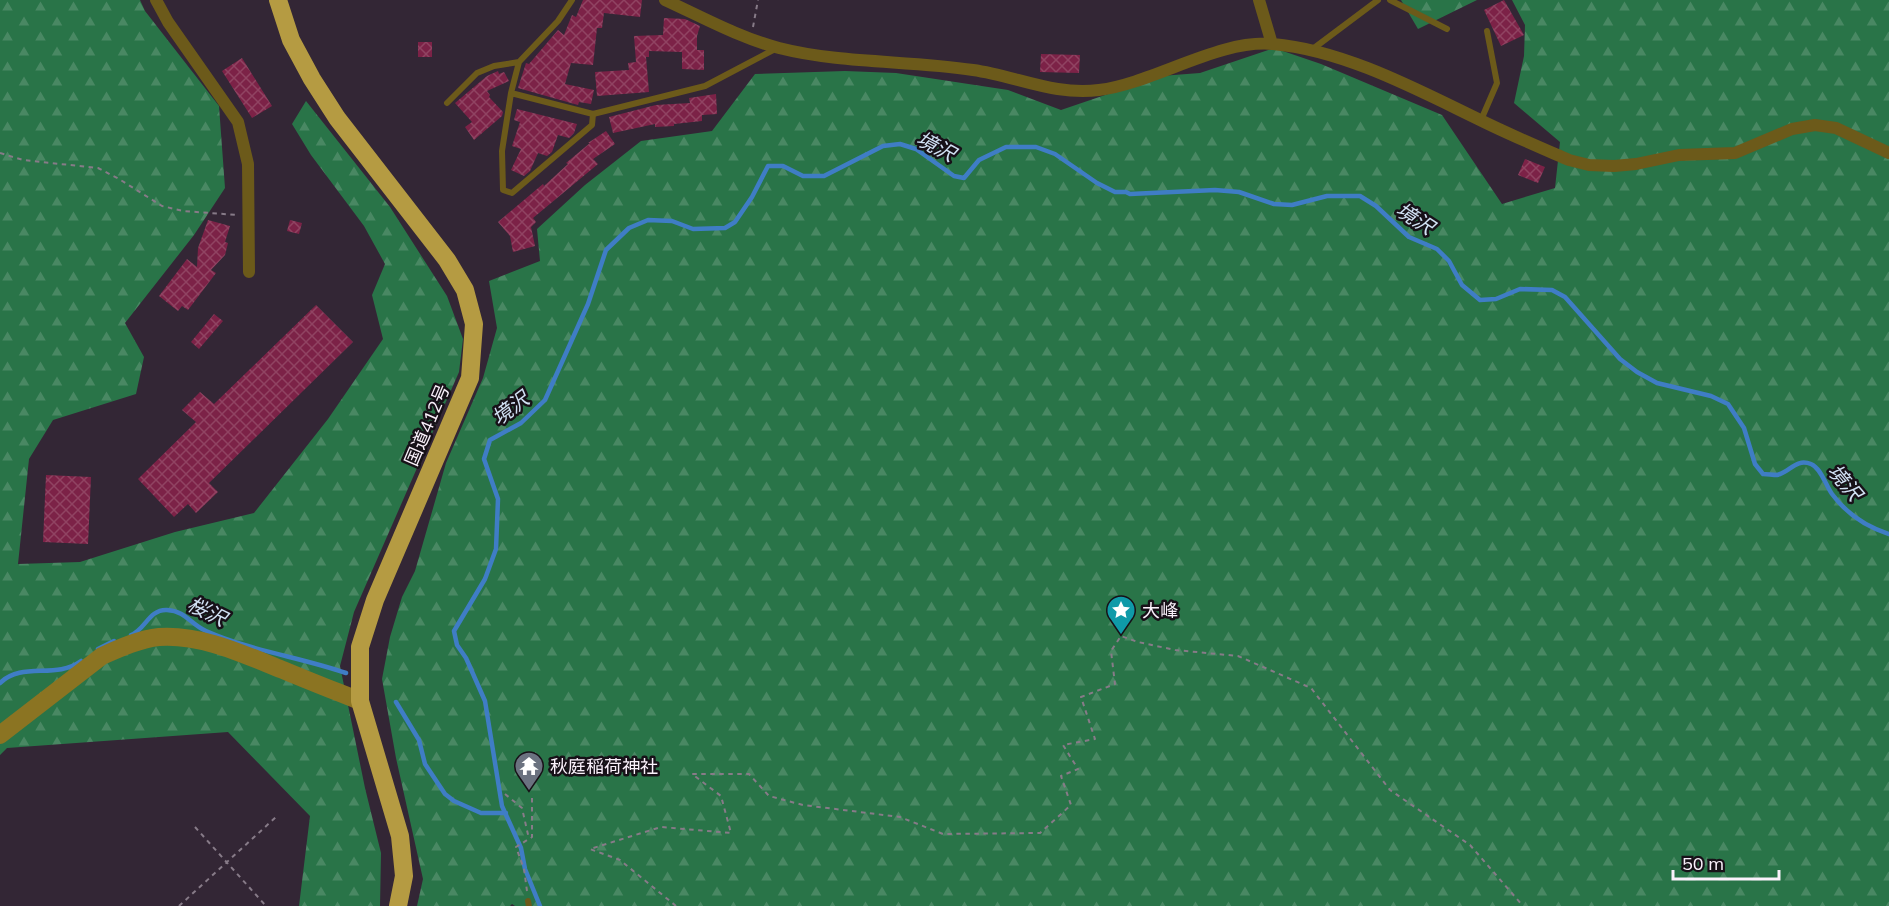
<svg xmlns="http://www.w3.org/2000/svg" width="1889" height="906" viewBox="0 0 1889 906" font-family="Mulish,'Noto Sans JP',sans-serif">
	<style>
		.forest { fill: url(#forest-firs) }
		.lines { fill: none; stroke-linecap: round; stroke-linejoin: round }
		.stream { stroke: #3f7dc5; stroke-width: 4.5 }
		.building { fill: url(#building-cross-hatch) }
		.path { stroke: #877b88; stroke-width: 2; stroke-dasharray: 4.5 4.5; stroke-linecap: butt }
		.lane { stroke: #6c5a1a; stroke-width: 6 }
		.street { stroke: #6c5a1a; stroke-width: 12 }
		.secondary { stroke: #8b7422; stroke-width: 18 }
		.highway { stroke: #b59b42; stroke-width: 18 }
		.labels { text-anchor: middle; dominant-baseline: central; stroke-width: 5; stroke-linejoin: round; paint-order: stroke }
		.street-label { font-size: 18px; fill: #faf1fb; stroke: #171118 }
		.poi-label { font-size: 18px; fill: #faf1fb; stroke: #171118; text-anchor: start }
		.water-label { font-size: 20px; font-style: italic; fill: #d2e2f5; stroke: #171118 }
	</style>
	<defs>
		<pattern id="forest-firs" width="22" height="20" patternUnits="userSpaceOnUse" patternTransform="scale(1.5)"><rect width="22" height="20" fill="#297448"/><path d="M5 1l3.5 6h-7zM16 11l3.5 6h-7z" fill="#498863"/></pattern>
		<pattern id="building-cross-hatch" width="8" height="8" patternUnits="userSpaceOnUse" patternTransform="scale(1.5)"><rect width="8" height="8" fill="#7c2247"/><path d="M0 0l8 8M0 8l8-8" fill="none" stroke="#904362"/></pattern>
	</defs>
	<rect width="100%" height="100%" fill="#332635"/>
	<path class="forest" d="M 0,0 L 140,0 L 145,11 L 219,106 L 225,188 L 194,235 L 125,323 L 144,357 L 136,394 L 53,420 L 29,459 L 18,564 L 80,562 L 175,532 L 254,513 L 328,419 L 383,339 L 372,295 L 385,264 L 364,226 L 311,155 L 292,124 L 306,101 L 390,207 L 447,296 L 463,339 L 459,372 L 354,612 L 340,666 L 365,788 L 381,853 L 380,906 L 299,906 L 310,816 L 228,732 L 7,748 L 0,755 Z
		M 1401,0 L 1477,0 L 1418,29 Z
		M 1512,0 L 1889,0 L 1889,906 L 515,906 L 512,904 L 510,906 L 417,906 L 423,879 L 396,758 L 382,679 L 390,637 L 402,597 L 415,571 L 446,463 L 483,378 L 497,328 L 489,281 L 540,261 L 537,229 L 585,185 L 641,141 L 712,131 L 755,74 L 845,71 L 896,73 L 1008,90 L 1061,110 L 1161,76 L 1200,73 L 1274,48 L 1321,64 L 1442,115 L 1502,204 L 1555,188 L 1560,142 L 1514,103 L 1524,56 L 1525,25 Z"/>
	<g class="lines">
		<path class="stream" d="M 131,635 C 145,630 149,609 167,610 C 186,611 190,624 206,631 C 251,651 300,657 346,673
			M 98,649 L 114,641
			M 0,683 C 23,661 55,680 81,661
			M 396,702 L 419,740 L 425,764 L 445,794 L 454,801 L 481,813 L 506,813
			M 540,906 L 525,869 L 521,848 L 502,806 L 485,701 L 466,658 L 457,645 L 454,631 L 485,579 L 496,549 L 498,499 L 484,459 L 490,440 L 521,423 L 545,400 L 588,304 L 606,250 L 629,228 L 648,220 L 672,221 L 693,229 L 725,228 L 735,222 L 752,197 L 768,166 L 783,166 L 803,176 L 824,176 L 883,146 L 900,144 L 916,149 L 954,176 L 964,178 L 979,160 L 1006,147 L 1036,147 L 1055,154 L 1097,183 L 1115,192 L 1126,192 L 1130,194 L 1215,190 L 1239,192 L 1274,204 L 1292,205 L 1327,196 L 1360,196 L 1376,206 L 1409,237 L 1437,249 L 1449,261 L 1462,285 L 1480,300 L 1496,299 L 1520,289 L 1552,290 L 1565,297 L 1620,359 L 1637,372 L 1657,383 L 1711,396 L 1728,404 L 1744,428 L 1755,464 L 1763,474 C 1767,474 1773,475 1777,475 C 1790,472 1796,458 1811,464 C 1821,468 1826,486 1832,494 C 1846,513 1867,527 1889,534"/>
	</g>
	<path class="building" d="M 583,0 L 642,0 L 640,17 L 604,13 L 602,28 L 597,28 L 593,65 L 571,63 L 565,84 L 594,90 L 591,104 L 579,102 L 578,105 L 518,88 L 526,63 L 529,64 L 558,30 L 564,35 L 572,15 L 576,17 Z
		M 1504,0 L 1524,35 L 1501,46 L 1484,10 Z
		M 664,18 L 685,19 L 700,26 L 697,36 L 697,50 L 704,50 L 704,70 L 682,69 L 682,52 L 649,51 L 649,57 L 646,57 L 649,92 L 597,96 L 595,72 L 629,70 L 628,63 L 636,62 L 634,36 L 663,35 Z
		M 418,42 L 432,42 L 432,57 L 418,57 Z
		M 1041,54 L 1080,55 L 1079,73 L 1040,72 Z
		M 242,58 L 272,106 L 252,118 L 222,71 Z
		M 498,71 L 499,74 L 504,72 L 509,81 L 487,91 L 490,95 L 489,97 L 503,112 L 502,116 L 474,140 L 465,127 L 472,122 L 455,103 L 487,76 Z
		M 716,94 L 717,114 L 702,115 L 702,121 L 674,124 L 674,126 L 655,127 L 655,124 L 613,133 L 609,117 L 656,105 L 690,103 L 689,98 Z
		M 517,109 L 577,124 L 574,133 L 569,138 L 558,135 L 552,152 L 547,156 L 538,153 L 530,171 L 524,176 L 511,170 L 521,149 L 512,146 L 520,122 L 514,120 Z
		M 606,131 L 615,144 L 593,159 L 598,164 L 533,218 L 536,222 L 531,227 L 535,246 L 513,252 L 510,236 L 498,222 L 543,184 L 544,186 L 568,164 L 566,163 L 590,143 L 588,143 Z
		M 1525,159 L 1545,167 L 1538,183 L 1518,175 Z
		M 208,220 L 230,226 L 225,242 L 228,243 L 225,255 L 211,270 L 216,273 L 188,310 L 182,306 L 178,311 L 159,296 L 187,259 L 197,267 L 198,248 Z
		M 290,220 L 302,223 L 299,234 L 287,231 Z
		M 316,305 L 353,342 L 209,483 L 218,492 L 196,513 L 188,504 L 174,517 L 138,479 L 196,422 L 182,410 L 200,392 L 214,404 Z
		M 214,314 L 223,321 L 199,349 L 191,342 Z
		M 46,475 L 91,477 L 88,544 L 43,542 Z"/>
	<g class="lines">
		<path class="path" d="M 753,27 L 758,0
			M 0,153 L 23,160 L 98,168 L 119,179 L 162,206 L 183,211 L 237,215
			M 505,794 L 522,808 L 529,839
			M 195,827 L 266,906
			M 527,891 L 524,869 L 516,847 L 532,837 L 532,797
			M 179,906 L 276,817
			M 676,906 L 620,860 L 590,849 L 661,827 L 731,833 L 721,796 L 692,774 L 749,774 L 769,796 L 803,805 L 900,817 L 943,834 L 1040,833 L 1071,805 L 1061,776 L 1078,769 L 1063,745 L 1095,739 L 1081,697 L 1115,684 L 1111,651 L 1121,636 L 1138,642 L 1175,650 L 1238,656 L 1311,688 L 1390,790 L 1470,845 L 1523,906"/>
		<path class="lane" d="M 572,0 L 558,21 L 519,62 L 511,93 L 502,151 L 503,190 L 512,193 L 592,125 L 593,114
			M 1390,0 L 1447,29
			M 1310,51 L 1378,0
			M 511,93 L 593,114 L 705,86 L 777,48
			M 447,103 L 477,73 L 494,66 L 519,62
			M 1481,120 L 1497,83 L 1487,31
			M 528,901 L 529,906"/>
		<path class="street" d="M 156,0 L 168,22 L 238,122 L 248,164 L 249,272
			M 665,0 C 702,17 740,38 779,48 C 842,64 909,60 973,70 C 1016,76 1055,96 1099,90 C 1154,83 1219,39 1273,44 C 1343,50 1416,89 1478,119 C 1508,134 1539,147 1569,160 L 1589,165 L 1614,166 L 1636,164 L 1679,155 L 1735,153 L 1792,129 L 1815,125 L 1836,128 L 1889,153
			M 1259,0 L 1272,44"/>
		<path class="secondary" d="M 0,735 L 102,656 C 120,648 140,639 159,637 C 202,634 245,655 283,670 C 309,681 335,691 360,701"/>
		<path class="highway" d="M 278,0 L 291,40 L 312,79 L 337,118 L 447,260 L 465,290 L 474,324 L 470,378 L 375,600 L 360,647 L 360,701 L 400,836 L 404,876 L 398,906"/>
	</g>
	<defs>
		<g id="sight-pin" transform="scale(1.5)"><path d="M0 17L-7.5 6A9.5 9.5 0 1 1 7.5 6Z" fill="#0f9aa8" stroke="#171118"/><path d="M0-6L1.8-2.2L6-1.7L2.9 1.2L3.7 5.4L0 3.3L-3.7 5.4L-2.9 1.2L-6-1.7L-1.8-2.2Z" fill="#fff"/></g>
		<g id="temple-pin" transform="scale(1.5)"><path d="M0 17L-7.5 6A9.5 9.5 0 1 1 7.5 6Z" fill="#6b7280" stroke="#171118"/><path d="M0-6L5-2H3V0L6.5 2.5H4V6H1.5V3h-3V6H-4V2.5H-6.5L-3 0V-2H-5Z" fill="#fff"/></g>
	</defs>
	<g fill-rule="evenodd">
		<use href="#sight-pin" x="1121" y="610"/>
		<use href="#temple-pin" x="529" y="766"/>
	</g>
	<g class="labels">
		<g class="street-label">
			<text transform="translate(427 425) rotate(-67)">国道412号</text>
		</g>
		<g class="poi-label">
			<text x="1142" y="610">大峰</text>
			<text x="550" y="766">秋庭稲荷神社</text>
		</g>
		<g class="water-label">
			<text transform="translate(936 146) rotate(28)">境沢</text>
			<text transform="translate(1415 218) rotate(33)">境沢</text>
			<text transform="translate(510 408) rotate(-37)">境沢</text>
			<text transform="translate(1845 482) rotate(50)">境沢</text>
			<text transform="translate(207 611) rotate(26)">桜沢</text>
		</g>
	</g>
	<path d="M1673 870v9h106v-9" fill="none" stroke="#faf1fb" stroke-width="3"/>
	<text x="1682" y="870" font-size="18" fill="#faf1fb" stroke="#171118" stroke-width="4.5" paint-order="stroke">50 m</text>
</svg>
